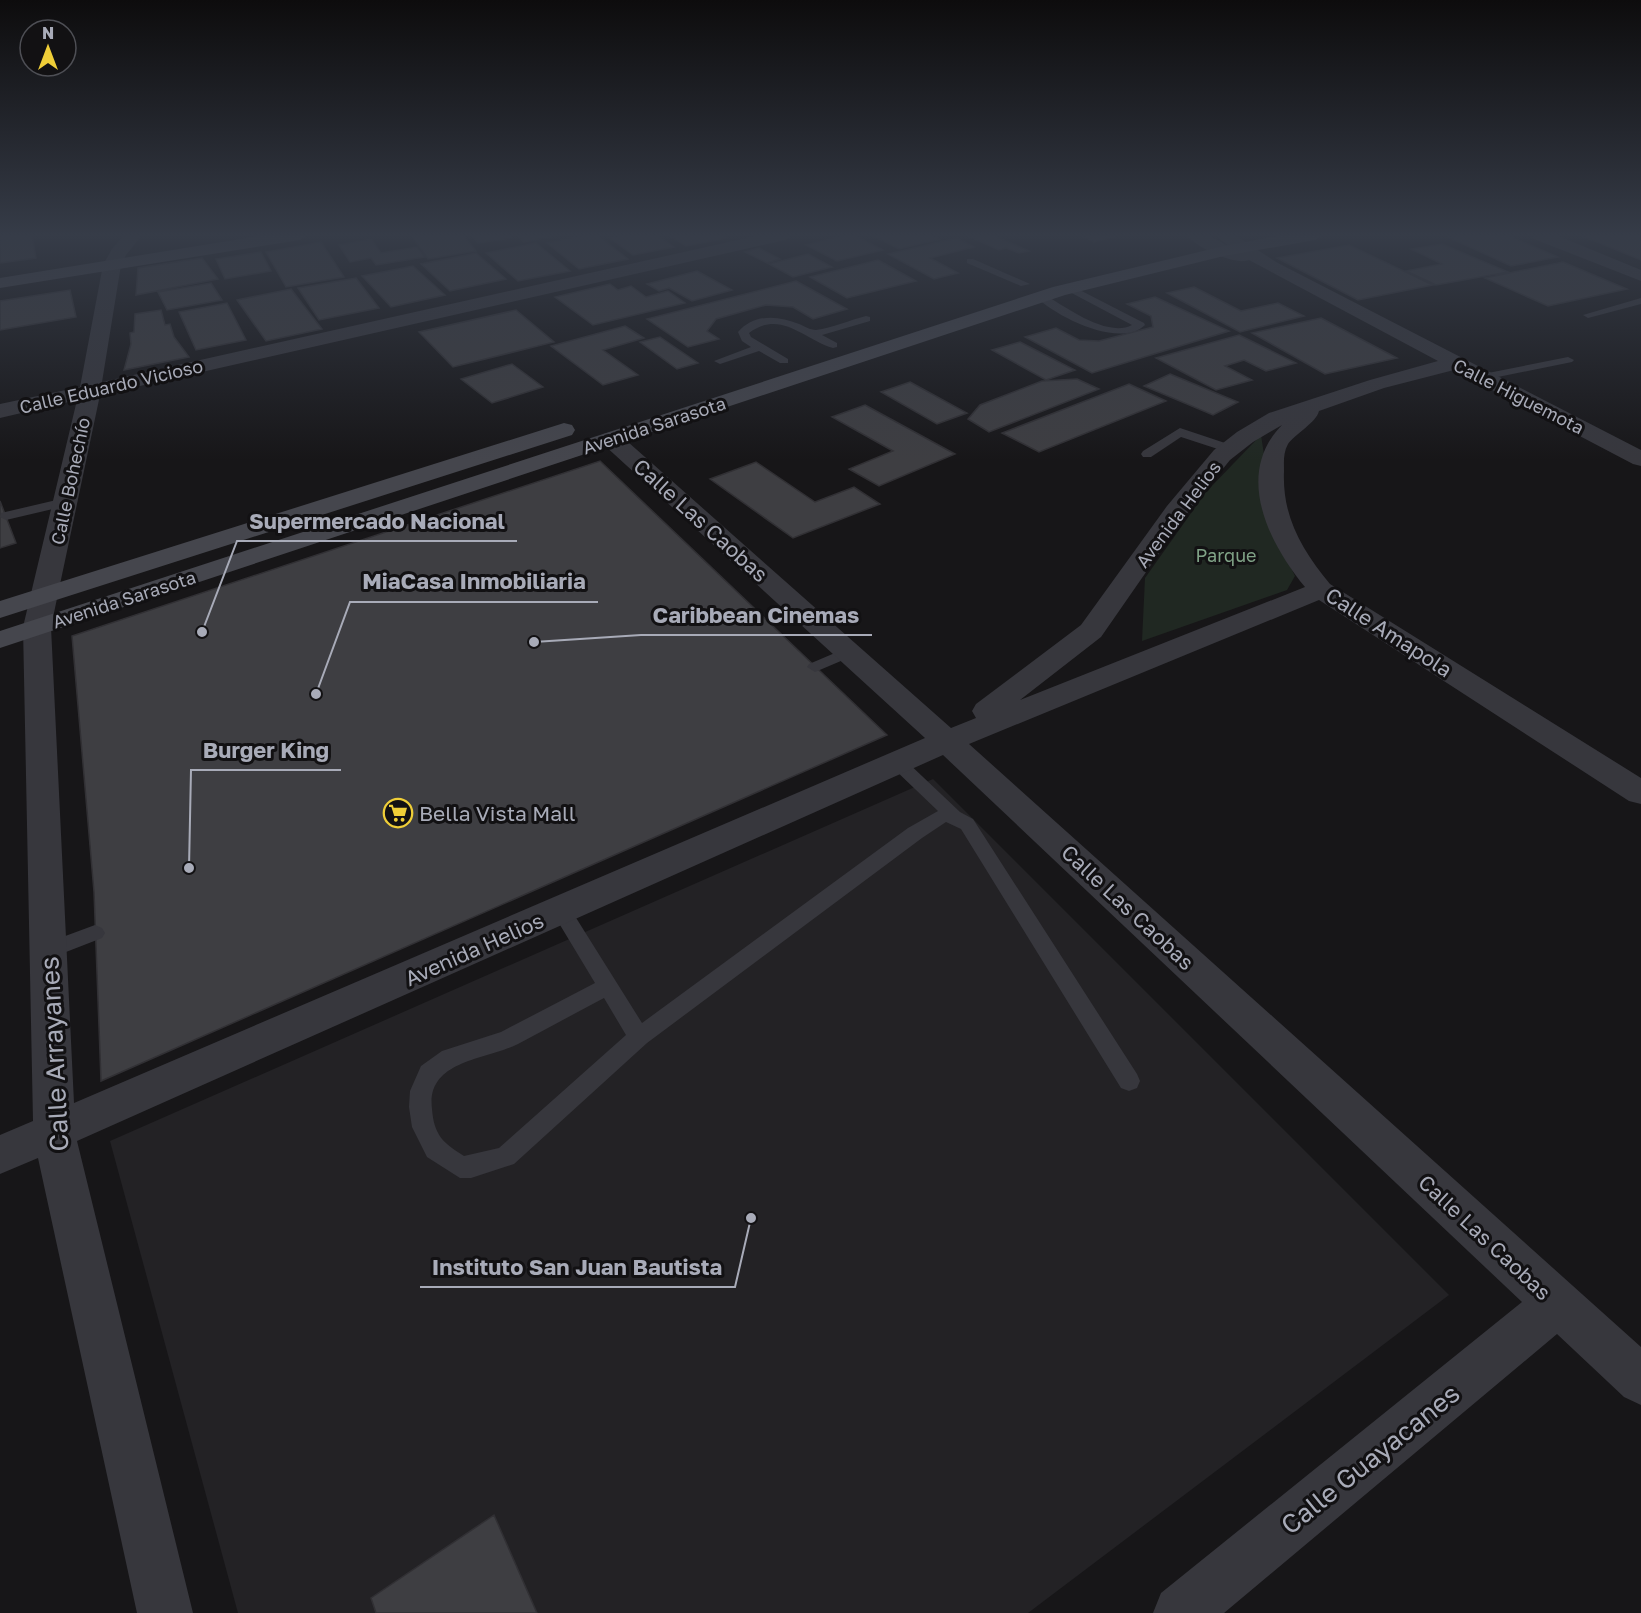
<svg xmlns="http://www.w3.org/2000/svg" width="1641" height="1613" viewBox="0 0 1641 1613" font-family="'Golos Text',sans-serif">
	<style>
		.built { fill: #232225 }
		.green { fill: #202822 }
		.building { fill: #3e3e42; stroke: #313034; stroke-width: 1.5 }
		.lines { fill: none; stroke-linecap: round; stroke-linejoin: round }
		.lane { fill: #37373d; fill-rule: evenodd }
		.street { fill: #37373d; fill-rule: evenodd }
		.secondary { fill: #45464d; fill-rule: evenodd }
		.labels { text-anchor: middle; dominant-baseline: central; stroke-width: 6; stroke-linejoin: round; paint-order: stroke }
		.far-street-label { font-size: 18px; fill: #a8abb8; stroke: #121113 }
		.far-park-label { font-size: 18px; fill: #80a387; stroke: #121113 }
		.street-label { font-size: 21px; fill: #a8abb8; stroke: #121113 }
		.poi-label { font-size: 21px; fill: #a8abb8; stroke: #121113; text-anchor: start }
		.near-street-label { font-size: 26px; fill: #a8abb8; stroke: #121113 }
		.leader { fill: none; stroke: #a8abb8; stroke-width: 2 }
		.callout-dot { fill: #a8abb8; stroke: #121113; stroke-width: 2 }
		.callout-label { font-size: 22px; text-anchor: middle; font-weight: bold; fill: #a8abb8; stroke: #121113; stroke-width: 6; stroke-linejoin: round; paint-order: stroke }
	</style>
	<rect width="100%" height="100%" fill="#171618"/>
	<path class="built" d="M 933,779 L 1449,1295 L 1028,1613 L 238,1613 L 110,1141 Z"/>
	<path class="green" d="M 1261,435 L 1277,540 L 1295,576 L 1287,590 L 1142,641 L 1145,578 L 1206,492 Z"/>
	<path class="building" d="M 0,235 L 32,235 L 36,258 L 0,263 Z
		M 411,235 L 463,235 L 476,251 L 428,259 Z
		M 472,235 L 510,235 L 512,238 L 478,243 Z
		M 517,235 L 558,235 L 524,242 Z
		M 585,235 L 597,235 L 628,259 L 579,269 L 547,243 Z
		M 622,235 L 657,235 L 674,247 L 633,255 L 610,238 Z
		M 669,235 L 723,235 L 726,238 L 686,246 Z
		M 845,235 L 854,235 L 883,250 L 837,261 L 806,245 Z
		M 872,235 L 932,235 L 940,239 L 899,249 Z
		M 1001,235 L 997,237 L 1029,251 L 1019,253 L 1006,248 L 999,250 L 968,236 Z
		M 1081,235 L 1120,235 L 1094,242 Z
		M 1460,235 L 1507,235 L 1558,257 L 1511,266 L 1448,237 Z
		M 1580,235 L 1641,235 L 1641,260 Z
		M 957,238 L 974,247 L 930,258 L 958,273 L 934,279 L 888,254 Z
		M 371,239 L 381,253 L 417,247 L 425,257 L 376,265 L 371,258 L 350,262 L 339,245 Z
		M 321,242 L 344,277 L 286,287 L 266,252 Z
		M 536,243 L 570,271 L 518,281 L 486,253 Z
		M 1442,244 L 1508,272 L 1436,285 L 1406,271 L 1442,264 L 1411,249 Z
		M 1349,245 L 1433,285 L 1358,300 L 1277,258 Z
		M 759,248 L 780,259 L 767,263 L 745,252 Z
		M 261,252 L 271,271 L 225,279 L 216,259 Z
		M 476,253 L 506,279 L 450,291 L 421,264 Z
		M 808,254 L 832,267 L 793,277 L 769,264 Z
		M 202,258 L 218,279 L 136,295 L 138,268 Z
		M 878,260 L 916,281 L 847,298 L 810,277 Z
		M 1563,262 L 1627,289 L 1548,306 L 1485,278 Z
		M 413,266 L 445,295 L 391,307 L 362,276 Z
		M 697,271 L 732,290 L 692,301 L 669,288 L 659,291 L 647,284 Z
		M 356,278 L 379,308 L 319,320 L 298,288 Z
		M 796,281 L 847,309 L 813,319 L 793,307 L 766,305 L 716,319 L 707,331 L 719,339 L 688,347 L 647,319 Z
		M 211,283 L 222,300 L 167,310 L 158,292 Z
		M 610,284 L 618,290 L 631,286 L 646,297 L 668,291 L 685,303 L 593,325 L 555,297 Z
		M 1194,287 L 1241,311 L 1278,303 L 1304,316 L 1240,332 L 1167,293 Z
		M 291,289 L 322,329 L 266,341 L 237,300 Z
		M 70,290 L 76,317 L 0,330 L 0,301 Z
		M 1155,297 L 1229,331 L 1092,373 L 1025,337 L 1056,328 L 1079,340 L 1099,341 L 1153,327 L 1151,316 L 1127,304 Z
		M 227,303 L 246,340 L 196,350 L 179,312 Z
		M 161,310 L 165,325 L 170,324 L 174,337 L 189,357 L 124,370 L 131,344 L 130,333 L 134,332 L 135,314 Z
		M 516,310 L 554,342 L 453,367 L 419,332 Z
		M 1321,318 L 1397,358 L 1325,374 L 1252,333 Z
		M 625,326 L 644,338 L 603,350 L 638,375 L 603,385 L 551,346 Z
		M 1239,335 L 1296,363 L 1266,371 L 1244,360 L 1225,366 L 1252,380 L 1216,390 L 1156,358 Z
		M 660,337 L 698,363 L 677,369 L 640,342 Z
		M 1020,342 L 1075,370 L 1046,380 L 992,350 Z
		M 512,364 L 543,387 L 492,403 L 461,379 Z
		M 1170,374 L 1238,402 L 1213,415 L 1144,386 Z
		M 1077,379 L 1099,389 L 989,432 L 968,419 L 980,405 L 1042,381 Z
		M 910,382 L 967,413 L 937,424 L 881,392 Z
		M 1129,384 L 1166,401 L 1039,452 L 1002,433 Z
		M 865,405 L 955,454 L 879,486 L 849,469 L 893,451 L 832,417 Z
		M 600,461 L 887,735 L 101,1081 L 94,892 L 72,636 Z
		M 756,462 L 815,502 L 854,487 L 880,504 L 793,538 L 710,479 Z
		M 0,501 L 16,543 L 0,548 Z
		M 494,1515 L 537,1613 L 376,1613 L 371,1598 Z"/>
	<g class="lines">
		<path class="lane" d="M 967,259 L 973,259 L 1030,284 L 1021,286 L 967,263 Z
			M 1070,285 L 1144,323 L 1145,325 C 1120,349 1057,317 1036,297 L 1045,295 C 1066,307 1107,338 1132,325 L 1066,290 L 1065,288 Z
			M 1641,298 L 1641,304 L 1588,318 L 1583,315 Z
			M 866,316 L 870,317 L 870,321 L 822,335 L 837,343 L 837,347 L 833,348 C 803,339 781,309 749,333 L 751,337 L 788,359 L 788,363 L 780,363 L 759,351 L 720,364 L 714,361 L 751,347 L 742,341 L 738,332 C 754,314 777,315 799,324 C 804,326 810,330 816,330 C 832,328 850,320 866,316 Z
			M 1568,357 L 1574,360 L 1572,362 L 1483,380 L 1477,377 L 1483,374 Z
			M 1180,428 L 1234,446 L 1236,449 L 1230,453 L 1181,437 L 1151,457 L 1143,457 L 1141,454 L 1143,451 Z
			M 65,498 L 72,502 L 70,505 L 6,520 L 0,517 L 1,513 Z
			M 849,647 L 855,649 L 857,652 L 855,655 L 815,672 L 807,667 L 809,664 Z
			M 898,757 L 904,759 L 960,812 L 973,819 L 1137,1074 L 1140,1081 L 1137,1088 L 1129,1091 L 1121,1088 L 961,829 L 946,822 L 922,838 L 647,1043 L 514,1164 L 471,1178 L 460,1178 L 427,1157 L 412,1127 L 409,1107 L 410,1091 L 421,1066 L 442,1051 L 501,1032 L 595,983 L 551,910 L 554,905 L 561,903 L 568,905 L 642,1023 L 908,828 L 938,811 L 892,767 L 889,763 L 892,759 ZM 604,998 L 626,1035 L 499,1148 L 464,1156 C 443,1143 434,1135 432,1109 C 426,1060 486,1060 518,1044 C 547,1029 575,1013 604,998 Z
			M 95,925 L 102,928 L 105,933 L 102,938 L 48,959 L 41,957 L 38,951 L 41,945 Z"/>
		<path class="street" d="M 124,235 L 142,235 L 126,255 L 121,265 L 102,382 L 760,235 L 793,235 L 785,240 L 100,395 L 51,627 L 74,1103 L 925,738 L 603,444 L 600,439 L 603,434 L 611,432 L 619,434 L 951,728 L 976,718 L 972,711 L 976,704 L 1081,625 L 1167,506 L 1214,450 L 1237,432 L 1269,413 L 1370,380 L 1438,361 L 1249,260 C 1235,266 1196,247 1186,235 L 1208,235 L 1230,247 L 1215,235 L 1235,235 L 1276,262 L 1641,450 L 1641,466 L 1633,464 L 1454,370 L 1384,388 L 1319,411 C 1316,423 1296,433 1288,444 C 1283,453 1284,462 1284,471 C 1282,517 1302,550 1330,584 L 1641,778 L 1641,804 L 1629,801 L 1319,600 L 969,744 L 1641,1347 L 1641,1405 L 1624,1397 L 1557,1334 L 1224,1613 L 1153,1613 L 1161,1593 L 1522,1302 L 943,755 L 77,1141 L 193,1613 L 137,1613 L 38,1158 L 0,1174 L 0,1135 L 33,1121 L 23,627 L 77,400 L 0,418 L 0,404 L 80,387 L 103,265 L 112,249 ZM 1282,425 C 1234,474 1268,542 1305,587 L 1020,700 L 1101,637 L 1185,516 L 1230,460 L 1253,442 Z
			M 1532,235 L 1556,235 L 1641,270 L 1641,281 L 1534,239 Z"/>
		<path class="secondary" d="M 265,235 L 308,235 L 300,240 L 0,288 L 0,278 Z
			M 1283,235 L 1323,235 L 1315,240 L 1224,256 L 1065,295 L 0,648 L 0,631 L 1053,287 L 1224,246 Z
			M 564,423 L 572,425 L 575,430 L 572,435 L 0,618 L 0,601 Z"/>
	</g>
	<linearGradient id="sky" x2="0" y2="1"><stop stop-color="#0d0c0d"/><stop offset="0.51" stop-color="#363c48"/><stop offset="1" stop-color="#363c48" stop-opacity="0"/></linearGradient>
	<rect width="1641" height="461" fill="url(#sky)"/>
	<defs>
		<g id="supermarket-ring" transform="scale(1.5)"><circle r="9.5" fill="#121113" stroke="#efce38" stroke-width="1.5"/><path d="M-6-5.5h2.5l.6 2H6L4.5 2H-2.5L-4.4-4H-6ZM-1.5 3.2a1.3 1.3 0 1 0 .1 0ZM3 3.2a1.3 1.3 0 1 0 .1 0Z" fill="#efce38"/></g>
	</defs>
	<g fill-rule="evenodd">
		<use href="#supermarket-ring" x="398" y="813"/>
	</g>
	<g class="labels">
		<g class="far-street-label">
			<text transform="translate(111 386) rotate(-13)">Calle Eduardo Vicioso</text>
			<text transform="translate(1519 396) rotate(27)">Calle Higuemota</text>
			<text transform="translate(654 425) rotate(-18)">Avenida Sarasota</text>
			<text transform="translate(70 481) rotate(-78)">Calle Bohechío</text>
			<text transform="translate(1178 514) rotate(-53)">Avenida Helios</text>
			<text transform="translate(124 599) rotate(-18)">Avenida Sarasota</text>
		</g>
		<g class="far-park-label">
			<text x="1226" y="555">Parque</text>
		</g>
		<g class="street-label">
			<text transform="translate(701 520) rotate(42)">Calle Las Caobas</text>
			<text transform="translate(1389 632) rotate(33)">Calle Amapola</text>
			<text transform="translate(1128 907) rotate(43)">Calle Las Caobas</text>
			<text transform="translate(474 949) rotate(-24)">Avenida Helios</text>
			<text transform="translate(1485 1237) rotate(43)">Calle Las Caobas</text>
		</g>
		<g class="poi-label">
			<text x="419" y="813">Bella Vista Mall</text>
		</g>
		<g class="near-street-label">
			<text transform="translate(54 1054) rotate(-93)">Calle Arrayanes</text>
			<text transform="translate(1370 1459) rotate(-39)">Calle Guayacanes</text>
		</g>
	</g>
	<path class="leader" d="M202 632L237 541H517M316 694L350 602H598M534 642L641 635H872M189 868L191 770H341M751 1218L735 1287H420"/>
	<g class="callout-dot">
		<circle cx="202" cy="632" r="6"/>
		<circle cx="316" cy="694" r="6"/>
		<circle cx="534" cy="642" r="6"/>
		<circle cx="189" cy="868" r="6"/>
		<circle cx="751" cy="1218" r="6"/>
	</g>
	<g class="callout-label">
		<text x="377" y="529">Supermercado Nacional</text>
		<text x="474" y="589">MiaCasa Inmobiliaria</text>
		<text x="756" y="623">Caribbean Cinemas</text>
		<text x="266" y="758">Burger King</text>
		<text x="577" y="1275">Instituto San Juan Bautista</text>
	</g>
	<g transform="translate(48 48)"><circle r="28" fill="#121113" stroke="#4e4f55" stroke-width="1.5"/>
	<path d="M0-4.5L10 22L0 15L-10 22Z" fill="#efce38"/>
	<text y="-9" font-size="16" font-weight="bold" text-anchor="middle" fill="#a8abb8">N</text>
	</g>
</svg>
